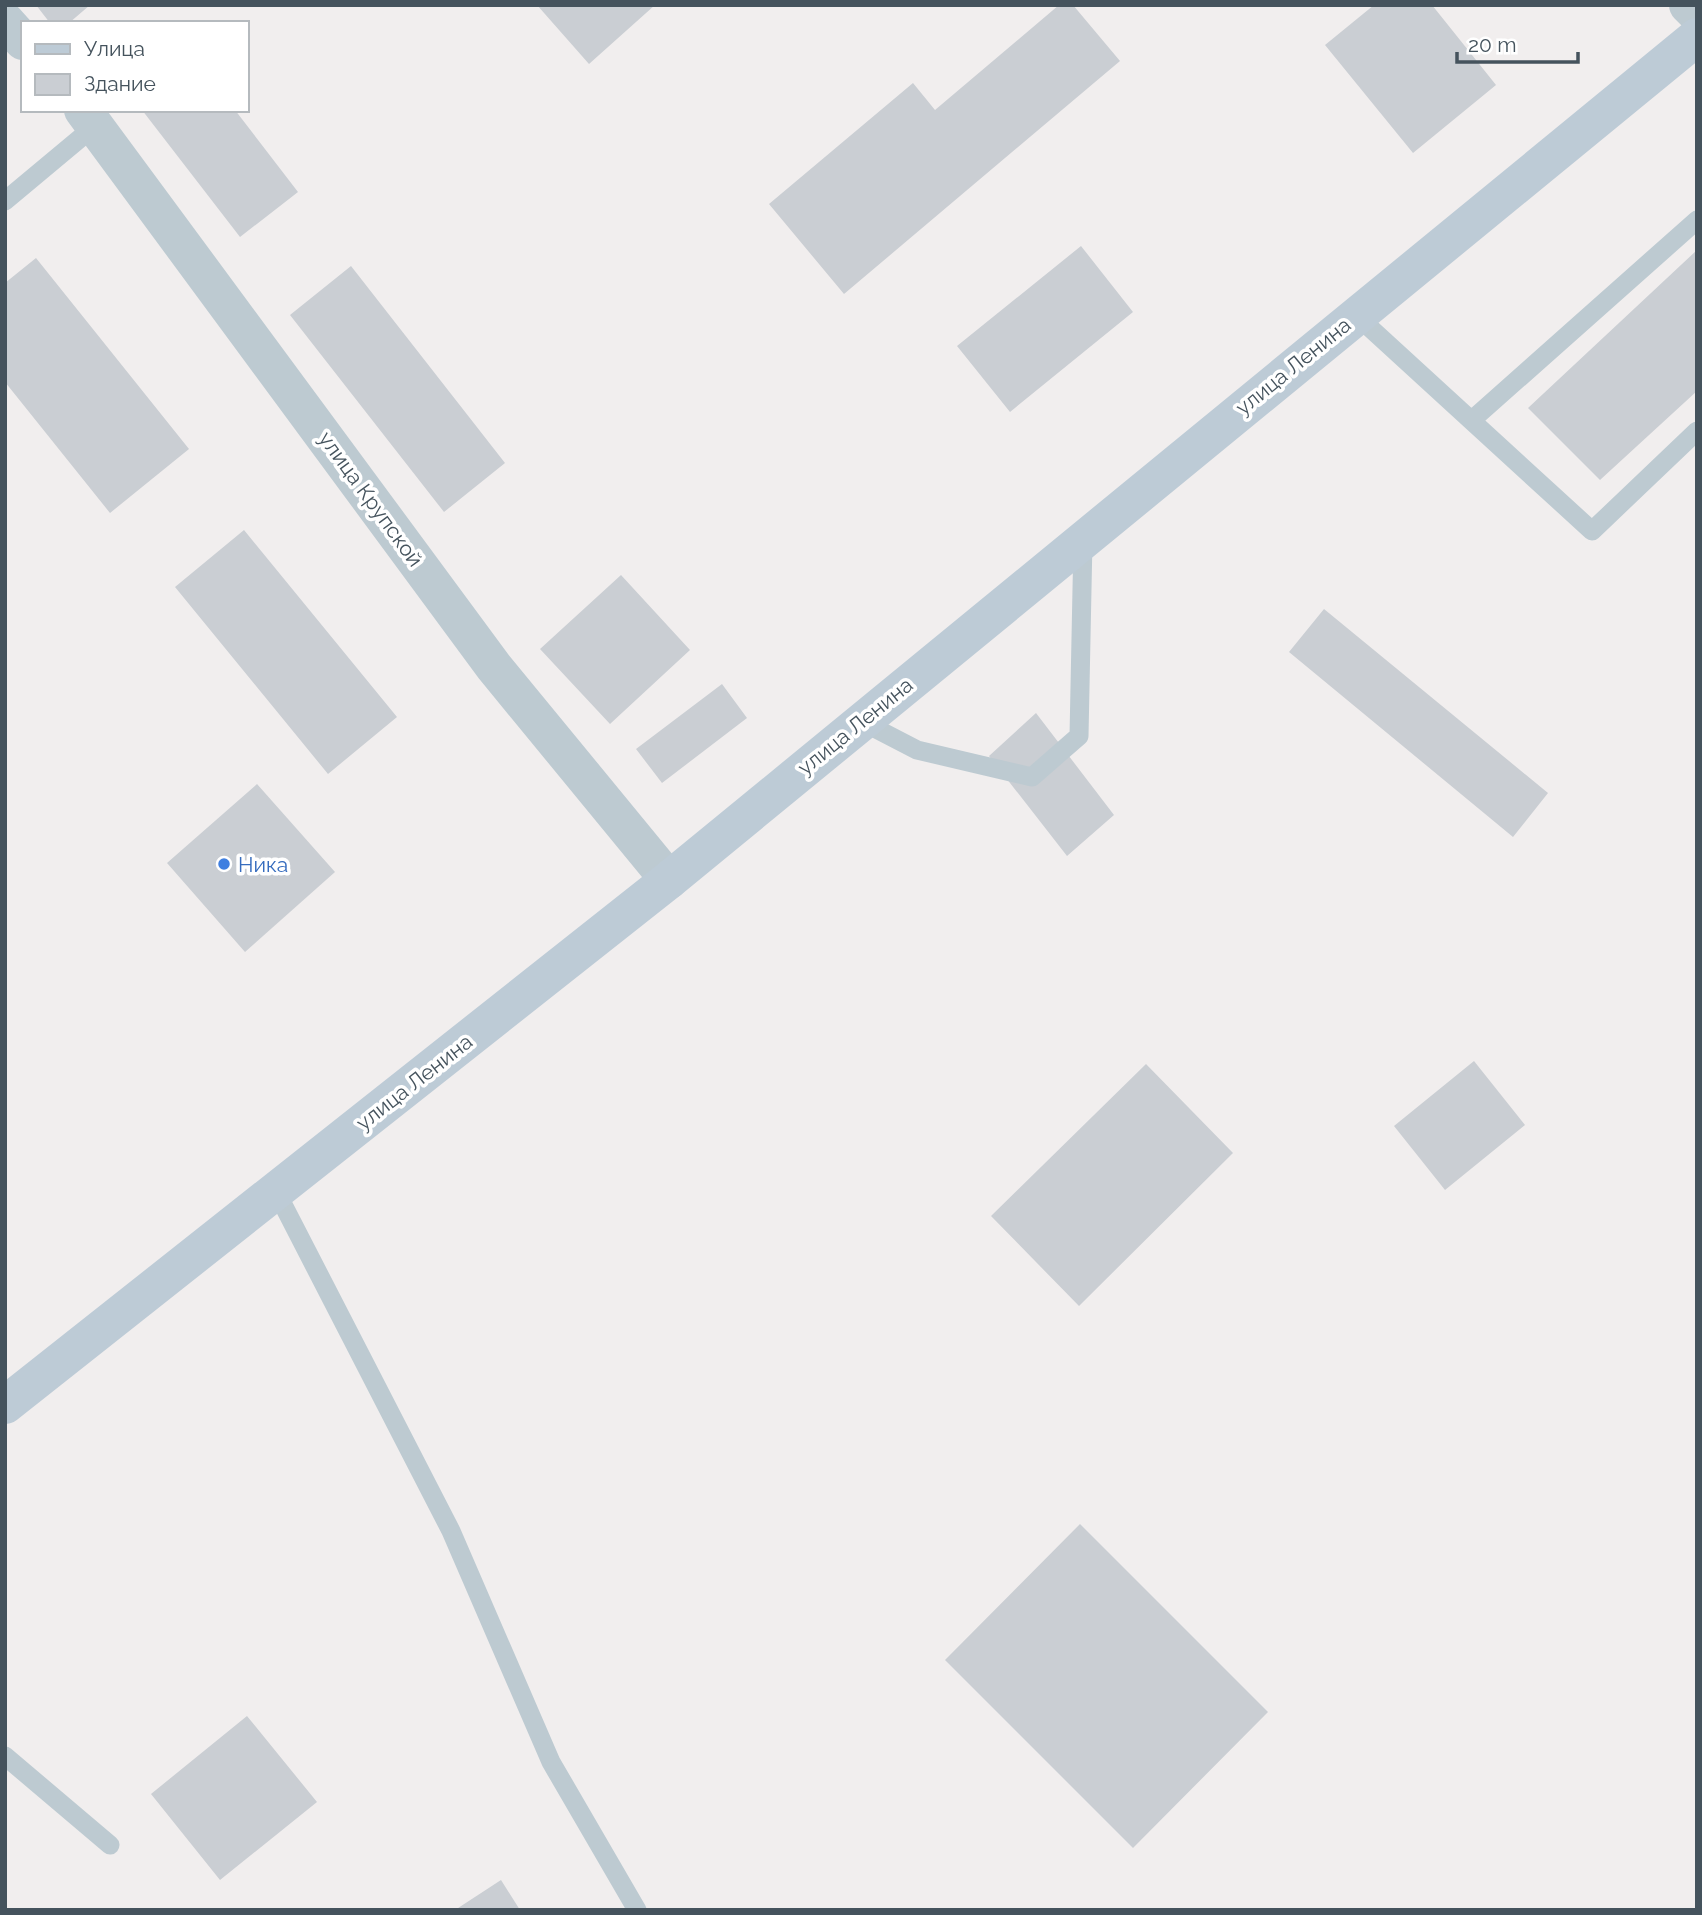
<svg xmlns="http://www.w3.org/2000/svg" width="1702" height="1915" viewBox="0 0 1702 1915" font-family="Raleway,sans-serif">
	<style>
		.building { fill: #caced3 }
		.lines { fill: none; stroke-linecap: round; stroke-linejoin: round }
		.lane { stroke: #bdcad1; stroke-width: 19 }
		.street { stroke: #bdcad1; stroke-width: 38 }
		.secondary { stroke: #bdcbd6; stroke-width: 38 }
		.shop-dot { fill: #3f7fe0; stroke: #fff; stroke-width: 2.5 }
		.labels { text-anchor: middle; dominant-baseline: central; stroke-width: 7; stroke-linejoin: round; paint-order: stroke }
		.street-label { font-size: 21px; fill: #45535d; stroke: #fff }
		.shop-label { font-size: 21px; fill: #366cbe; stroke: #fff; text-anchor: start }
	</style>
	<rect width="100%" height="100%" fill="#f1eeee"/>
	<path class="building" d="M 36,5 L 90,5 L 69,23 L 50,23 Z
		M 537,5 L 655,5 L 589,64 Z
		M 1059,5 L 1073,5 L 1120,61 L 844,294 L 769,204 L 913,83 L 935,110 Z
		M 1374,5 L 1432,5 L 1496,85 L 1413,153 L 1325,45 Z
		M 142,110 L 235,110 L 298,192 L 240,237 Z
		M 1081,246 L 1133,312 L 1010,412 L 957,346 Z
		M 1697,250 L 1697,391 L 1600,480 L 1528,408 Z
		M 36,258 L 189,449 L 110,513 L 5,382 L 5,283 Z
		M 351,266 L 505,463 L 444,512 L 290,315 Z
		M 244,530 L 397,717 L 328,774 L 175,587 Z
		M 621,575 L 690,650 L 610,724 L 540,649 Z
		M 1324,609 L 1548,793 L 1513,837 L 1289,652 Z
		M 722,684 L 747,718 L 662,783 L 636,749 Z
		M 1036,713 L 1114,815 L 1067,856 L 989,756 Z
		M 257,784 L 335,872 L 245,952 L 167,863 Z
		M 1474,1061 L 1525,1125 L 1445,1190 L 1394,1126 Z
		M 1146,1064 L 1233,1153 L 1079,1306 L 991,1216 Z
		M 1080,1524 L 1268,1712 L 1133,1848 L 945,1660 Z
		M 247,1716 L 317,1802 L 220,1880 L 151,1794 Z
		M 501,1880 L 520,1910 L 455,1910 Z"/>
	<g class="lines">
		<path class="lane" d="M 5,201 L 96,125
			M 1356,315 L 1592,531 L 1697,431
			M 1473,419 L 1697,220
			M 861,721 L 917,750 L 1032,777 L 1079,736 L 1083,540
			M 276,1191 L 451,1531 L 551,1762 L 637,1910
			M 5,1756 L 110,1845"/>
		<path class="street" d="M 1688,5 L 1697,14
			M 5,21 L 23,41
			M 83,110 L 494,667 L 669,880"/>
		<path class="secondary" d="M 5,1405 L 669,880 L 1697,37"/>
	</g>
	<circle class="shop-dot" cx="224" cy="864" r="7"/>
	<g class="labels">
		<g class="street-label">
			<text transform="translate(1293 366) rotate(-39)">улица Ленина</text>
			<text transform="translate(371 499) rotate(54)">улица Крупской</text>
			<text transform="translate(855 726) rotate(-39)">улица Ленина</text>
			<text transform="translate(414 1082) rotate(-38)">улица Ленина</text>
		</g>
		<g class="shop-label">
			<text x="238" y="864">Ника</text>
		</g>
	</g>
	<rect width="1702" height="1915" fill="none" stroke="#45535d" stroke-width="14"/>
	<rect x="21" y="21" width="228" height="91" fill="#ffffff" stroke="#b5babe" stroke-width="2"/>
	<rect x="35" y="44" width="35" height="10" fill="#bdcbd6" stroke="#b5babe" stroke-width="2"/>
	<text x="84" y="56" font-size="21" fill="#45535d">Улица</text>
	<rect x="35" y="74" width="35" height="21" fill="#caced3" stroke="#b5babe" stroke-width="2"/>
	<text x="84" y="91" font-size="21" fill="#45535d">Здание</text>
	<path d="M1457 52v10h121v-10" fill="none" stroke="#45535d" stroke-width="3.5"/>
	<text x="1468" y="52" font-size="21" fill="#45535d" stroke="#ffffff" stroke-width="5" paint-order="stroke">20 m</text>
</svg>
